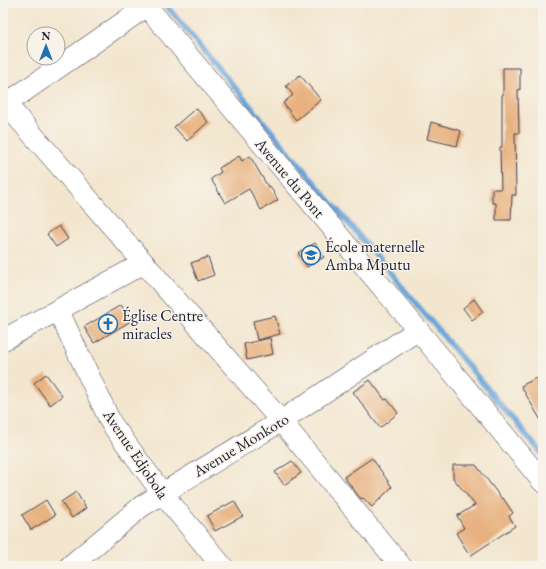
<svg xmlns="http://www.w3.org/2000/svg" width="546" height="569" viewBox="0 0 546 569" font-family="'EB Garamond',serif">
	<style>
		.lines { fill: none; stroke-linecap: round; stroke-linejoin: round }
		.stream { stroke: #69a5da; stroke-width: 5.5 }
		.building { fill: #e8b17f }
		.street-casing { stroke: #413f51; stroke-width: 22 }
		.street { stroke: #fff; stroke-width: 21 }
		.labels { text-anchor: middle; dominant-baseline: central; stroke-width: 3; stroke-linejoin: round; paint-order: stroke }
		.street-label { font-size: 16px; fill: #22223b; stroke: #f7f3e8 }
		.poi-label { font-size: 16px; fill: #22223b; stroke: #f7f3e8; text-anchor: start }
	</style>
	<rect width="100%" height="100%" fill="#f7f3e8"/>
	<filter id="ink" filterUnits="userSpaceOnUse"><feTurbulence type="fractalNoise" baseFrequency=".025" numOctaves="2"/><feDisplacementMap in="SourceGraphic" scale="8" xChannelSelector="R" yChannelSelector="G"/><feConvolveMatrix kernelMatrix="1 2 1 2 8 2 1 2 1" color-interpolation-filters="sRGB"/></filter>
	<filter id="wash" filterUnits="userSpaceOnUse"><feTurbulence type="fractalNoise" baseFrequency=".012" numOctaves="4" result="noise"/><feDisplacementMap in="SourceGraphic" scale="16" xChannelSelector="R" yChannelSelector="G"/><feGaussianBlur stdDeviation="0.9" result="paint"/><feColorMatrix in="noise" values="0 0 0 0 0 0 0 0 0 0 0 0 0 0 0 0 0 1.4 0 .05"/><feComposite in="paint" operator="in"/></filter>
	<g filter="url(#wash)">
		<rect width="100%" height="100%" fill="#f3e6cf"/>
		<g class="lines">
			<path class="stream" d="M 164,3 L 543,455"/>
		</g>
		<g id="blocks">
			<path class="building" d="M 503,68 L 520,68 L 520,90 L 518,90 L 519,133 L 515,133 L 516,195 L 512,195 L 511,220 L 496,220 L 496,203 L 492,203 L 492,189 L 501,189 L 500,147 L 502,147 L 502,95 L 503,95 Z
				M 300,75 L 321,100 L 296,120 L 283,103 L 293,95 L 286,86 Z
				M 196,108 L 208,122 L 187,141 L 174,127 Z
				M 431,122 L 461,131 L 457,146 L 427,139 Z
				M 239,156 L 242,161 L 250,156 L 268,187 L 270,186 L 278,200 L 261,210 L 249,189 L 225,203 L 211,179 L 221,172 L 219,168 Z
				M 59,226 L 68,239 L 56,247 L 47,234 Z
				M 315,243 L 324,257 L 307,267 L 298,253 Z
				M 208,257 L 214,275 L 198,281 L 191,263 Z
				M 474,299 L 483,312 L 472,320 L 463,308 Z
				M 121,305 L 131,321 L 94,343 L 84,327 Z
				M 275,316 L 280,334 L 257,340 L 253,321 Z
				M 270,338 L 273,354 L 247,360 L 244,344 Z
				M 46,374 L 62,396 L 50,405 L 34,383 Z
				M 536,378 L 543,391 L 543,424 L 521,386 Z
				M 370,380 L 385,400 L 387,399 L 398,413 L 380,428 L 353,392 Z
				M 372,458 L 392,487 L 372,507 L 363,498 L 361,499 L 344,477 Z
				M 292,461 L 301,473 L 284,485 L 275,472 Z
				M 453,465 L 476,465 L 502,499 L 503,498 L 513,513 L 509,516 L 515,526 L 470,556 L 456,533 L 464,528 L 457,516 L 475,505 L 453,478 Z
				M 76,492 L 86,508 L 72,518 L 61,502 Z
				M 46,500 L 55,515 L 31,530 L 22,515 Z
				M 234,501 L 243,516 L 215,531 L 207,516 Z"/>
		</g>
	</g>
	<g filter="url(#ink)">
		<use href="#blocks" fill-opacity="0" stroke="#413f51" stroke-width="1"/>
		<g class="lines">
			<g class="street-casing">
				<path id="street" d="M 144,3 L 418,330 L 543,482
					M 6,104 L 281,421 L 401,566
					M 3,106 L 147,6
					M 58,310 L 111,423 L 162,493 L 222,566
					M 3,340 L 144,263
					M 70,566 L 142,506 L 281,421 L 418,330"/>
			</g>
			<use href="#street" class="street"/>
		</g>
	</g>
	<defs>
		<g id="school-ring" transform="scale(1)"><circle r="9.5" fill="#f7f3e8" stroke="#1f6fb2" stroke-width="1.5"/><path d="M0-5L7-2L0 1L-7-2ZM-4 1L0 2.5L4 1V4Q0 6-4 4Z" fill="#1f6fb2"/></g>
		<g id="church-ring" transform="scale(1)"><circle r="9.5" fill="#f7f3e8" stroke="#1f6fb2" stroke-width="1.5"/><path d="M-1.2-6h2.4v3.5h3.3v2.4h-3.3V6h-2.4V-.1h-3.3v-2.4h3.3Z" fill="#1f6fb2"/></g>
	</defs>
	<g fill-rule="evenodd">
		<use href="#school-ring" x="311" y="255"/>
		<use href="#church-ring" x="108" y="324"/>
	</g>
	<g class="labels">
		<g class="street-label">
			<text transform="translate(290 178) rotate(50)">Avenue du Pont</text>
			<text transform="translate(241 445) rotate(-31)">Avenue Monkoto</text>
			<text transform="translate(136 454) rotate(56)">Avenue Edjobola</text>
		</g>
		<g class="poi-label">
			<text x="325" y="246">École maternelle<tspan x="325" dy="18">Amba Mputu</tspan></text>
			<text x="122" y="315">Église Centre<tspan x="122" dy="18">miracles</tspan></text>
		</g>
	</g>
	<rect width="546" height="569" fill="none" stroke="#f7f3e8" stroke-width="16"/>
	<g transform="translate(46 46)"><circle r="19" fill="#f7f3e8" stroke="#a29fa3"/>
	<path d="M0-3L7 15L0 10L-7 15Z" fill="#1f6fb2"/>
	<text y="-6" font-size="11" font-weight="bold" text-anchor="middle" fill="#22223b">N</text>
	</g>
</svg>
